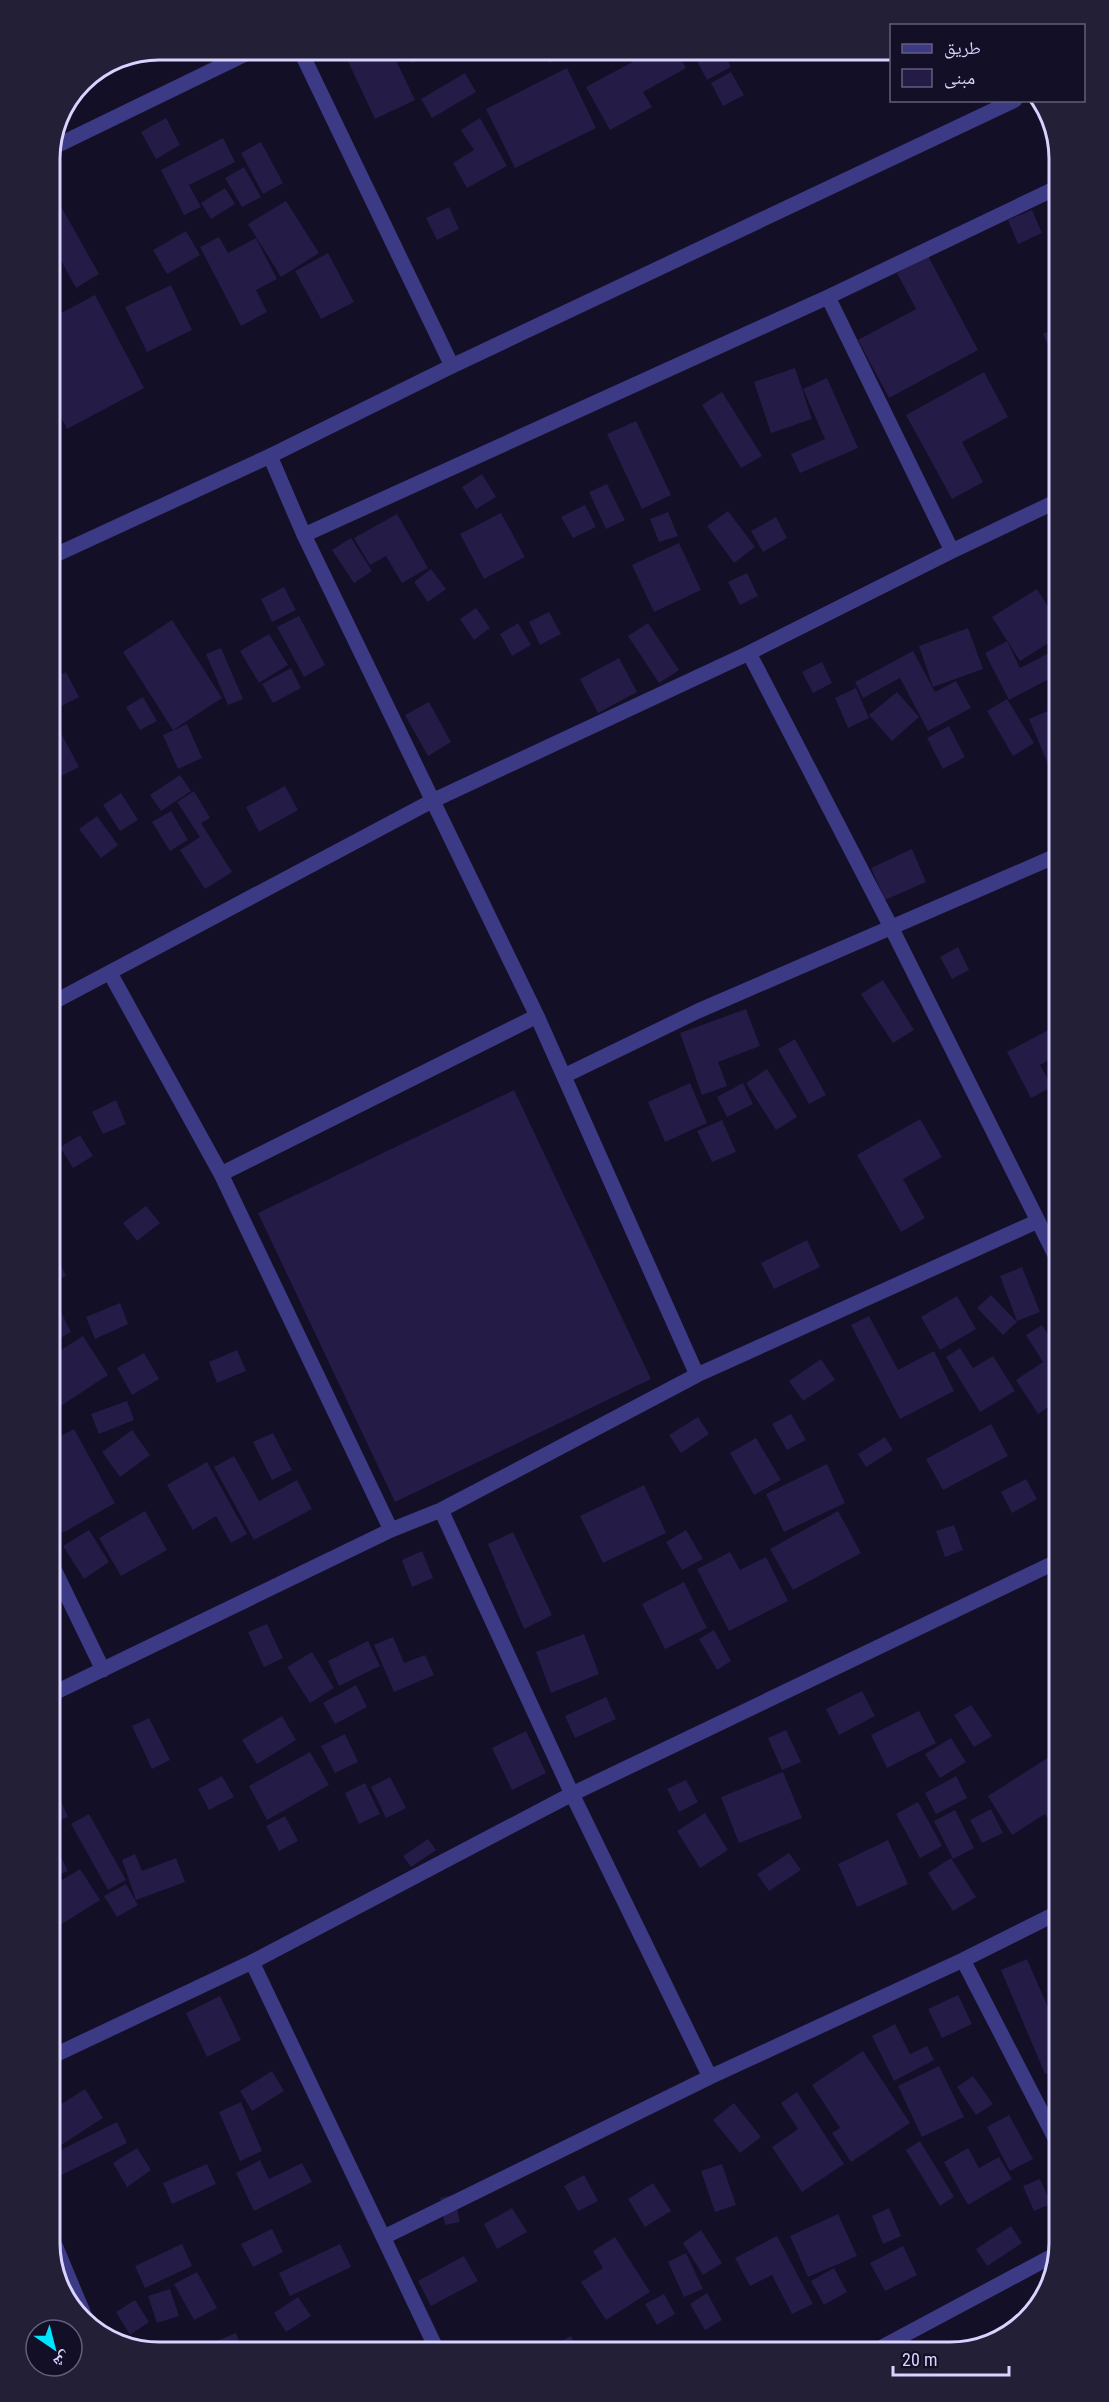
<svg xmlns="http://www.w3.org/2000/svg" width="1109" height="2402" viewBox="0 0 1109 2402" font-family="'Roboto Condensed','Noto Naskh Arabic',sans-serif">
	<style>
		.building { fill: #241b47 }
		.lines { fill: none; stroke-linecap: round; stroke-linejoin: round }
		.minor { stroke: #3d3a85; stroke-width: 15 }
		.tertiary { stroke: #3d3a85; stroke-width: 15 }
		.rim { fill: none; stroke: #d9d4ff; stroke-width: 3 }
	</style>
	<rect width="100%" height="100%" fill="#130f26"/>
	<path class="building" d="M 356,50 L 391,50 L 415,100 L 375,119 L 345,55 Z
		M 405,50 L 426,50 L 429,55 L 412,63 Z
		M 542,50 L 566,50 L 568,53 L 549,63 Z
		M 650,50 L 676,50 L 686,68 L 643,92 L 652,107 L 610,130 L 586,87 L 651,52 Z
		M 707,50 L 722,50 L 731,67 L 707,80 L 695,57 Z
		M 567,68 L 596,128 L 515,168 L 486,109 Z
		M 731,72 L 744,95 L 723,106 L 711,83 Z
		M 465,73 L 476,92 L 432,118 L 421,99 Z
		M 166,118 L 180,145 L 156,159 L 141,132 Z
		M 480,118 L 507,166 L 467,188 L 453,163 L 474,150 L 461,130 Z
		M 223,138 L 235,162 L 189,185 L 201,207 L 184,215 L 161,170 Z
		M 261,142 L 283,183 L 263,194 L 241,153 Z
		M 244,167 L 261,197 L 242,207 L 225,178 Z
		M 225,188 L 235,204 L 211,219 L 201,203 Z
		M 58,201 L 99,274 L 76,288 L 59,257 L 50,262 L 50,205 Z
		M 286,201 L 319,253 L 281,277 L 248,224 Z
		M 449,207 L 459,229 L 437,240 L 426,218 Z
		M 1032,210 L 1042,233 L 1018,244 L 1008,220 Z
		M 186,231 L 200,255 L 167,274 L 153,250 Z
		M 219,237 L 228,253 L 256,238 L 277,279 L 256,290 L 267,312 L 241,326 L 200,247 Z
		M 328,253 L 354,302 L 321,319 L 295,271 Z
		M 928,256 L 978,350 L 889,398 L 858,340 L 916,309 L 897,273 Z
		M 171,285 L 192,330 L 147,352 L 125,307 Z
		M 95,295 L 144,388 L 67,429 L 50,397 L 50,319 Z
		M 1054,329 L 1054,352 L 1052,353 L 1043,334 Z
		M 795,368 L 812,419 L 771,433 L 754,382 Z
		M 984,372 L 1008,417 L 962,442 L 983,482 L 952,499 L 906,415 Z
		M 827,378 L 858,448 L 800,473 L 791,454 L 825,439 L 803,389 Z
		M 722,392 L 762,456 L 741,468 L 702,405 Z
		M 636,421 L 671,495 L 642,509 L 607,434 Z
		M 482,474 L 496,497 L 476,509 L 462,487 Z
		M 607,484 L 625,520 L 606,529 L 589,492 Z
		M 585,505 L 596,527 L 573,538 L 561,517 Z
		M 728,511 L 755,547 L 734,563 L 707,526 Z
		M 668,512 L 678,536 L 659,542 L 650,519 Z
		M 501,513 L 525,557 L 484,579 L 460,534 Z
		M 397,514 L 428,568 L 402,583 L 386,556 L 370,565 L 354,538 Z
		M 776,517 L 787,538 L 763,552 L 751,531 Z
		M 351,538 L 372,571 L 354,583 L 332,550 Z
		M 679,543 L 701,590 L 654,612 L 632,565 Z
		M 431,569 L 446,589 L 428,602 L 414,582 Z
		M 747,573 L 758,596 L 740,605 L 728,582 Z
		M 284,587 L 296,610 L 272,622 L 261,599 Z
		M 1037,589 L 1055,618 L 1055,639 L 1020,661 L 992,617 Z
		M 476,608 L 490,628 L 474,640 L 460,619 Z
		M 549,612 L 561,634 L 540,645 L 529,622 Z
		M 299,616 L 325,665 L 304,677 L 277,627 Z
		M 172,620 L 222,698 L 173,730 L 123,652 Z
		M 518,623 L 531,645 L 512,656 L 500,634 Z
		M 648,623 L 679,670 L 659,683 L 628,636 Z
		M 968,628 L 983,669 L 933,687 L 919,646 Z
		M 269,634 L 288,665 L 259,683 L 240,651 Z
		M 1007,641 L 1020,668 L 1055,650 L 1055,676 L 1009,700 L 985,653 Z
		M 221,648 L 243,699 L 228,705 L 206,654 Z
		M 913,651 L 935,692 L 956,681 L 971,708 L 928,731 L 900,678 L 863,698 L 855,682 Z
		M 619,658 L 637,692 L 598,713 L 580,679 Z
		M 822,662 L 832,683 L 813,693 L 802,672 Z
		M 291,668 L 301,688 L 273,703 L 262,684 Z
		M 66,672 L 79,697 L 56,709 L 51,700 L 51,680 Z
		M 856,688 L 869,718 L 848,728 L 835,698 Z
		M 897,692 L 919,717 L 892,741 L 869,715 Z
		M 143,697 L 157,721 L 140,730 L 126,707 Z
		M 1007,699 L 1034,743 L 1013,756 L 987,711 Z
		M 429,702 L 451,742 L 428,756 L 405,715 Z
		M 1055,708 L 1055,761 L 1048,764 L 1029,719 Z
		M 51,714 L 79,767 L 51,781 Z
		M 187,724 L 202,758 L 178,769 L 163,735 Z
		M 949,726 L 965,757 L 943,769 L 927,738 Z
		M 180,775 L 191,791 L 161,811 L 150,795 Z
		M 285,786 L 298,810 L 259,832 L 246,807 Z
		M 194,791 L 210,818 L 201,823 L 232,872 L 205,889 L 180,850 L 200,837 L 177,802 Z
		M 121,793 L 138,820 L 120,831 L 103,805 Z
		M 171,811 L 188,840 L 170,851 L 152,822 Z
		M 97,816 L 118,845 L 101,858 L 79,829 Z
		M 912,849 L 926,882 L 885,900 L 871,868 Z
		M 958,947 L 969,970 L 952,979 L 940,957 Z
		M 883,980 L 914,1030 L 893,1043 L 861,994 Z
		M 746,1009 L 760,1046 L 718,1062 L 727,1086 L 702,1095 L 680,1033 Z
		M 1052,1028 L 1056,1035 L 1056,1056 L 1040,1065 L 1052,1087 L 1031,1098 L 1007,1052 Z
		M 795,1039 L 826,1095 L 809,1104 L 778,1049 Z
		M 767,1069 L 797,1117 L 776,1130 L 746,1083 Z
		M 690,1083 L 707,1123 L 665,1142 L 648,1102 Z
		M 743,1083 L 753,1104 L 727,1117 L 717,1097 Z
		M 514,1090 L 651,1379 L 395,1502 L 258,1213 Z
		M 116,1100 L 126,1124 L 103,1134 L 92,1112 Z
		M 920,1119 L 942,1157 L 903,1179 L 925,1218 L 901,1232 L 857,1155 Z
		M 722,1120 L 736,1152 L 712,1162 L 697,1131 Z
		M 80,1135 L 93,1156 L 73,1168 L 60,1147 Z
		M 146,1206 L 160,1223 L 137,1241 L 123,1223 Z
		M 807,1240 L 820,1267 L 774,1289 L 761,1263 Z
		M 53,1248 L 66,1276 L 53,1283 Z
		M 1022,1267 L 1040,1312 L 1017,1321 L 1000,1276 Z
		M 991,1295 L 1017,1322 L 1003,1335 L 977,1308 Z
		M 53,1296 L 71,1332 L 53,1342 Z
		M 957,1296 L 976,1329 L 940,1350 L 921,1317 Z
		M 120,1303 L 128,1324 L 95,1339 L 86,1317 Z
		M 869,1316 L 898,1370 L 934,1351 L 954,1391 L 900,1419 L 851,1325 Z
		M 1042,1325 L 1057,1348 L 1057,1401 L 1038,1414 L 1016,1380 L 1043,1362 L 1026,1335 Z
		M 83,1336 L 108,1375 L 53,1411 L 53,1355 Z
		M 960,1348 L 973,1368 L 993,1356 L 1015,1391 L 980,1412 L 946,1357 Z
		M 237,1350 L 246,1371 L 217,1383 L 209,1362 Z
		M 144,1353 L 159,1379 L 132,1395 L 117,1368 Z
		M 821,1359 L 835,1380 L 803,1401 L 789,1381 Z
		M 127,1401 L 134,1420 L 99,1434 L 91,1414 Z
		M 791,1414 L 806,1440 L 787,1450 L 772,1424 Z
		M 698,1417 L 709,1434 L 681,1453 L 669,1435 Z
		M 991,1424 L 1008,1456 L 943,1490 L 926,1459 Z
		M 74,1429 L 115,1503 L 63,1533 L 53,1516 L 53,1440 Z
		M 132,1430 L 150,1455 L 120,1477 L 102,1452 Z
		M 273,1433 L 292,1470 L 272,1480 L 253,1442 Z
		M 885,1437 L 893,1450 L 866,1467 L 858,1454 Z
		M 756,1438 L 781,1480 L 754,1495 L 730,1453 Z
		M 234,1456 L 259,1501 L 297,1480 L 312,1509 L 254,1540 L 214,1467 Z
		M 207,1462 L 247,1534 L 231,1543 L 216,1516 L 193,1530 L 167,1485 Z
		M 827,1464 L 845,1503 L 784,1532 L 766,1494 Z
		M 1026,1479 L 1037,1499 L 1012,1513 L 1001,1492 Z
		M 644,1485 L 666,1533 L 603,1563 L 580,1516 Z
		M 145,1511 L 167,1550 L 121,1576 L 99,1538 Z
		M 838,1511 L 861,1553 L 793,1590 L 770,1549 Z
		M 954,1525 L 963,1550 L 945,1557 L 936,1531 Z
		M 89,1530 L 109,1562 L 84,1579 L 63,1546 Z
		M 686,1530 L 703,1559 L 682,1570 L 666,1542 Z
		M 513,1532 L 552,1615 L 524,1629 L 488,1544 Z
		M 422,1551 L 433,1578 L 412,1587 L 402,1560 Z
		M 730,1552 L 740,1570 L 766,1557 L 788,1601 L 729,1631 L 697,1569 Z
		M 684,1582 L 707,1628 L 665,1649 L 642,1604 Z
		M 267,1624 L 283,1658 L 264,1667 L 248,1632 Z
		M 714,1630 L 731,1661 L 717,1670 L 699,1639 Z
		M 584,1634 L 599,1674 L 551,1693 L 536,1652 Z
		M 393,1637 L 404,1663 L 425,1655 L 434,1675 L 394,1692 L 374,1645 Z
		M 368,1641 L 380,1666 L 339,1686 L 328,1661 Z
		M 312,1652 L 334,1688 L 310,1703 L 287,1667 Z
		M 356,1685 L 367,1707 L 335,1724 L 323,1703 Z
		M 862,1691 L 875,1716 L 839,1735 L 826,1709 Z
		M 606,1697 L 616,1719 L 575,1738 L 565,1716 Z
		M 971,1705 L 992,1736 L 974,1747 L 954,1715 Z
		M 919,1711 L 936,1743 L 887,1768 L 871,1735 Z
		M 282,1716 L 296,1740 L 257,1764 L 242,1740 Z
		M 149,1718 L 170,1760 L 152,1769 L 132,1726 Z
		M 786,1730 L 801,1762 L 782,1770 L 768,1738 Z
		M 526,1731 L 546,1773 L 512,1790 L 492,1748 Z
		M 345,1734 L 358,1762 L 335,1773 L 321,1746 Z
		M 951,1738 L 966,1762 L 940,1778 L 925,1754 Z
		M 310,1752 L 329,1785 L 267,1820 L 249,1786 Z
		M 1049,1757 L 1058,1771 L 1058,1834 L 1045,1814 L 1012,1835 L 988,1796 Z
		M 783,1772 L 802,1818 L 739,1843 L 721,1797 Z
		M 222,1776 L 234,1797 L 209,1810 L 198,1789 Z
		M 956,1776 L 967,1798 L 936,1814 L 925,1793 Z
		M 390,1777 L 406,1808 L 386,1818 L 371,1787 Z
		M 686,1780 L 698,1802 L 679,1812 L 667,1789 Z
		M 365,1783 L 380,1814 L 359,1824 L 345,1793 Z
		M 54,1785 L 68,1817 L 54,1823 Z
		M 918,1802 L 942,1846 L 920,1858 L 896,1814 Z
		M 991,1809 L 1003,1833 L 982,1843 L 970,1820 Z
		M 955,1810 L 974,1848 L 953,1859 L 934,1821 Z
		M 705,1813 L 728,1850 L 700,1868 L 677,1831 Z
		M 89,1814 L 126,1880 L 108,1890 L 71,1824 Z
		M 285,1816 L 298,1841 L 279,1851 L 266,1826 Z
		M 428,1839 L 436,1850 L 411,1867 L 403,1856 Z
		M 888,1840 L 908,1884 L 857,1907 L 838,1864 Z
		M 789,1853 L 801,1870 L 769,1891 L 757,1874 Z
		M 135,1854 L 142,1871 L 176,1858 L 185,1882 L 136,1900 L 122,1860 Z
		M 60,1855 L 68,1871 L 54,1877 L 54,1857 Z
		M 951,1858 L 976,1897 L 953,1911 L 928,1873 Z
		M 80,1869 L 100,1900 L 54,1929 L 54,1885 Z
		M 126,1884 L 138,1905 L 117,1917 L 104,1896 Z
		M 1027,1959 L 1059,2033 L 1059,2068 L 1045,2074 L 1001,1970 Z
		M 958,1995 L 972,2024 L 942,2038 L 928,2009 Z
		M 220,1996 L 241,2040 L 207,2057 L 186,2013 Z
		M 895,2024 L 910,2054 L 927,2046 L 934,2060 L 894,2081 L 872,2036 Z
		M 863,2051 L 910,2123 L 851,2162 L 832,2133 L 840,2128 L 812,2085 Z
		M 939,2066 L 964,2117 L 922,2137 L 898,2086 Z
		M 272,2071 L 284,2091 L 252,2111 L 240,2091 Z
		M 973,2076 L 993,2104 L 976,2115 L 957,2087 Z
		M 85,2089 L 103,2118 L 58,2147 L 55,2143 L 55,2108 Z
		M 797,2092 L 844,2164 L 802,2192 L 772,2147 L 798,2129 L 781,2103 Z
		M 241,2102 L 262,2151 L 240,2161 L 219,2112 Z
		M 734,2103 L 761,2137 L 740,2153 L 713,2120 Z
		M 1009,2115 L 1033,2159 L 1010,2171 L 987,2127 Z
		M 117,2122 L 127,2143 L 55,2178 L 55,2153 Z
		M 920,2141 L 954,2197 L 940,2206 L 906,2150 Z
		M 137,2148 L 151,2170 L 127,2187 L 113,2163 Z
		M 968,2148 L 979,2168 L 999,2157 L 1012,2179 L 968,2205 L 944,2162 Z
		M 260,2160 L 269,2179 L 302,2163 L 312,2182 L 254,2211 L 236,2173 Z
		M 207,2164 L 216,2184 L 172,2204 L 163,2183 Z
		M 722,2164 L 736,2205 L 715,2212 L 701,2171 Z
		M 584,2175 L 598,2201 L 578,2211 L 564,2186 Z
		M 1040,2179 L 1051,2204 L 1034,2211 L 1023,2186 Z
		M 653,2183 L 671,2211 L 645,2227 L 628,2199 Z
		M 454,2195 L 460,2222 L 445,2225 L 440,2198 Z
		M 512,2208 L 527,2232 L 497,2249 L 484,2224 Z
		M 889,2208 L 901,2236 L 883,2244 L 872,2216 Z
		M 838,2214 L 857,2256 L 808,2277 L 790,2236 Z
		M 1011,2226 L 1022,2243 L 987,2266 L 976,2249 Z
		M 272,2229 L 283,2252 L 253,2267 L 241,2244 Z
		M 701,2230 L 722,2263 L 703,2275 L 683,2243 Z
		M 777,2236 L 813,2304 L 792,2314 L 772,2275 L 750,2286 L 735,2258 Z
		M 615,2237 L 650,2292 L 606,2320 L 581,2282 L 603,2268 L 593,2251 Z
		M 182,2244 L 192,2266 L 145,2288 L 135,2266 Z
		M 340,2244 L 351,2267 L 290,2296 L 279,2273 Z
		M 903,2246 L 917,2275 L 885,2291 L 870,2263 Z
		M 686,2253 L 703,2289 L 684,2297 L 668,2262 Z
		M 464,2256 L 478,2281 L 431,2306 L 418,2281 Z
		M 834,2268 L 847,2292 L 824,2305 L 811,2281 Z
		M 197,2272 L 217,2308 L 194,2320 L 174,2284 Z
		M 170,2289 L 179,2316 L 157,2323 L 148,2296 Z
		M 707,2293 L 722,2320 L 705,2330 L 690,2304 Z
		M 664,2294 L 675,2314 L 657,2325 L 645,2304 Z
		M 298,2297 L 311,2316 L 286,2332 L 274,2313 Z
		M 135,2300 L 149,2322 L 130,2335 L 116,2312 Z
		M 236,2333 L 243,2352 L 190,2352 Z
		M 571,2336 L 578,2349 L 546,2350 Z"/>
	<g class="lines">
		<path class="minor" d="M 300,50 L 452,366
			M 52,148 L 254,50
			M 828,297 L 952,551
			M 270,456 L 304,535 L 537,1016 L 697,1375
			M 304,535 L 828,297 L 1054,189
			M 749,653 L 892,929 L 1057,1259
			M 110,973 L 221,1174 L 391,1530
			M 52,1003 L 432,801 L 749,653 L 952,551 L 1055,502
			M 564,1076 L 698,1011 L 1056,856
			M 221,1174 L 537,1016
			M 441,1510 L 572,1794 L 710,2077
			M 54,1569 L 103,1670
			M 54,1693 L 391,1530 L 441,1510 L 697,1375 L 1038,1221
			M 963,1960 L 1059,2146
			M 252,1962 L 437,2350
			M 55,2055 L 252,1962 L 572,1794 L 1058,1561
			M 384,2237 L 710,2077 L 963,1960 L 1059,1912
			M 55,2245 L 88,2324
			M 882,2347 L 1056,2254"/>
		<path class="tertiary" d="M 51,557 L 270,456 L 452,366 L 1015,100"/>
	</g>
	<path d="M0 0H1109V2402H0ZM159 60H950A99 99 0 0 1 1049 159V2243A99 99 0 0 1 950 2342H159A99 99 0 0 1 60 2243V159A99 99 0 0 1 159 60Z" fill="#231f37" fill-rule="evenodd"/>
	<path class="rim" d="M159 60H950A99 99 0 0 1 1049 159V2243A99 99 0 0 1 950 2342H159A99 99 0 0 1 60 2243V159A99 99 0 0 1 159 60Z"/>
	<rect x="890" y="24" width="195" height="78" fill="#130f26" stroke="#625e7d" stroke-width="1.5"/>
	<rect x="902" y="44" width="30" height="9" fill="#3d3a85" stroke="#625e7d" stroke-width="1.5"/>
	<text x="944" y="54" font-size="18" fill="#d9d4ff">طريق</text>
	<rect x="902" y="69" width="30" height="18" fill="#241b47" stroke="#625e7d" stroke-width="1.5"/>
	<text x="944" y="84" font-size="18" fill="#d9d4ff">مبنى</text>
	<g transform="translate(54 2348) rotate(145)"><circle r="28" fill="#130f26" stroke="#625e7d" stroke-width="1.5"/>
	<path d="M0-4.5L10 22L0 15L-10 22Z" fill="#00e5ff"/>
	<text y="-9" font-size="16" font-weight="bold" text-anchor="middle" fill="#d9d4ff">ش</text>
	</g>
	<path d="M893 2366v9h116v-9" fill="none" stroke="#d9d4ff" stroke-width="3"/>
	<text x="902" y="2366" font-size="18" fill="#d9d4ff" stroke="#130f26" stroke-width="4.5" paint-order="stroke">20 m</text>
</svg>
